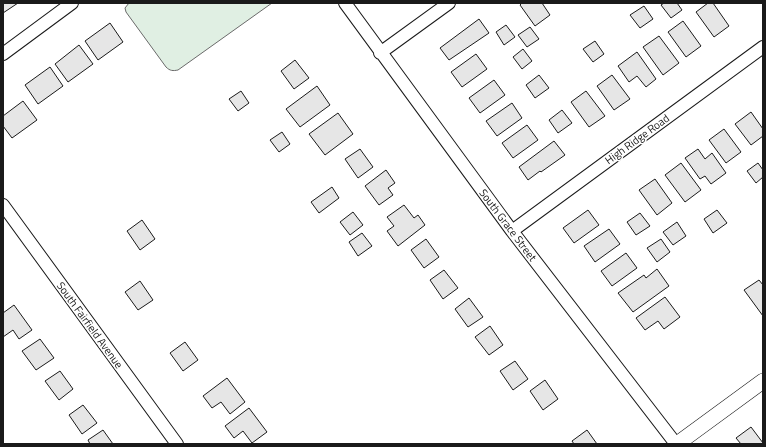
<svg xmlns="http://www.w3.org/2000/svg" width="766" height="447" viewBox="0 0 766 447" font-family="'Titillium Web',sans-serif">
	<style>
		.green { fill: #e0efe3; stroke: #6a6a6a }
		.building { fill: #e6e6e6; stroke: #1a1a1a }
		.lines { fill: none; stroke-linecap: round; stroke-linejoin: round }
		.minor-casing { stroke: #1a1a1a; stroke-width: 14 }
		.tertiary-casing { stroke: #1a1a1a; stroke-width: 16 }
		.minor { stroke: #fff; stroke-width: 12 }
		.tertiary { stroke: #fff; stroke-width: 15 }
		.labels { text-anchor: middle; dominant-baseline: central; stroke-width: 3; stroke-linejoin: round; paint-order: stroke }
		.street-label { font-size: 11px; fill: #1a1a1a; stroke: #fff }
	</style>
	<rect width="100%" height="100%" fill="#fff"/>
	<path class="green" d="M 129,3 L 272,3 L 178,70 C 173,71 170,71 166,67 L 126,12 L 125,8 Z"/>
	<path class="building" d="M 3,3 L 18,3 L 3,13 Z
		M 522,3 L 542,3 L 550,15 L 535,26 L 520,5 Z
		M 664,3 L 677,3 L 682,10 L 671,18 L 661,5 Z
		M 708,3 L 713,3 L 729,26 L 714,37 L 696,12 Z
		M 644,6 L 653,19 L 640,28 L 630,15 Z
		M 479,19 L 489,33 L 449,60 L 440,48 Z
		M 683,21 L 701,46 L 686,57 L 668,32 Z
		M 110,23 L 123,42 L 98,60 L 85,41 Z
		M 506,25 L 515,37 L 504,45 L 496,32 Z
		M 530,27 L 539,39 L 527,47 L 518,35 Z
		M 659,36 L 679,63 L 663,75 L 643,47 Z
		M 595,41 L 604,54 L 593,62 L 583,49 Z
		M 79,45 L 93,64 L 68,82 L 55,64 Z
		M 523,49 L 532,61 L 522,69 L 513,57 Z
		M 637,52 L 656,79 L 646,87 L 637,76 L 629,82 L 618,66 Z
		M 476,54 L 487,69 L 462,87 L 451,72 Z
		M 295,60 L 309,78 L 294,89 L 281,71 Z
		M 50,67 L 63,86 L 38,104 L 25,85 Z
		M 539,75 L 549,88 L 535,98 L 526,85 Z
		M 612,75 L 630,99 L 614,110 L 597,86 Z
		M 494,80 L 505,95 L 480,113 L 469,98 Z
		M 317,86 L 330,105 L 300,127 L 286,109 Z
		M 241,91 L 249,103 L 238,111 L 229,99 Z
		M 586,91 L 605,116 L 589,127 L 571,102 Z
		M 23,101 L 37,120 L 12,138 L 3,126 L 3,116 Z
		M 512,103 L 522,118 L 497,136 L 486,121 Z
		M 562,110 L 572,123 L 558,133 L 549,120 Z
		M 751,112 L 763,129 L 763,136 L 751,145 L 735,124 Z
		M 338,113 L 353,134 L 325,155 L 309,134 Z
		M 527,125 L 538,140 L 513,158 L 502,143 Z
		M 724,129 L 741,152 L 726,163 L 709,140 Z
		M 282,132 L 290,144 L 279,152 L 270,140 Z
		M 554,141 L 565,155 L 541,172 L 540,171 L 528,180 L 519,167 Z
		M 360,149 L 373,167 L 358,178 L 345,159 Z
		M 698,149 L 705,159 L 712,153 L 726,173 L 711,184 L 705,176 L 700,179 L 685,158 Z
		M 681,163 L 701,190 L 685,202 L 665,175 Z
		M 758,163 L 763,170 L 763,177 L 756,183 L 747,171 Z
		M 386,170 L 395,183 L 388,188 L 393,195 L 379,205 L 365,186 Z
		M 655,179 L 672,203 L 657,215 L 639,190 Z
		M 332,187 L 339,198 L 319,213 L 311,202 Z
		M 404,205 L 414,218 L 418,215 L 425,225 L 398,246 L 387,231 L 394,226 L 387,217 Z
		M 588,210 L 599,225 L 574,243 L 563,228 Z
		M 717,210 L 727,223 L 713,233 L 704,219 Z
		M 353,212 L 363,225 L 350,235 L 340,222 Z
		M 640,213 L 650,226 L 636,235 L 627,222 Z
		M 142,220 L 155,239 L 140,250 L 127,231 Z
		M 677,222 L 686,236 L 673,245 L 663,232 Z
		M 609,229 L 620,244 L 595,262 L 584,246 Z
		M 362,233 L 372,246 L 358,256 L 349,242 Z
		M 426,239 L 439,257 L 424,268 L 411,250 Z
		M 661,239 L 670,252 L 657,262 L 647,248 Z
		M 626,253 L 637,268 L 612,286 L 601,271 Z
		M 657,269 L 669,286 L 633,312 L 618,293 L 644,275 L 646,278 Z
		M 444,270 L 458,288 L 443,299 L 430,280 Z
		M 759,280 L 763,285 L 763,316 L 744,290 Z
		M 140,281 L 153,300 L 138,310 L 125,292 Z
		M 665,297 L 680,317 L 664,329 L 658,321 L 645,330 L 636,318 Z
		M 469,298 L 483,317 L 468,327 L 455,309 Z
		M 14,305 L 32,330 L 19,339 L 13,330 L 3,337 L 3,313 Z
		M 490,326 L 503,345 L 489,355 L 475,337 Z
		M 40,339 L 54,358 L 36,370 L 22,351 Z
		M 185,342 L 198,360 L 183,371 L 170,353 Z
		M 515,361 L 528,379 L 513,390 L 500,371 Z
		M 60,371 L 73,389 L 59,400 L 45,381 Z
		M 227,378 L 245,402 L 230,414 L 221,402 L 212,408 L 203,396 Z
		M 545,380 L 558,399 L 543,410 L 530,391 Z
		M 83,405 L 97,423 L 82,434 L 69,415 Z
		M 249,408 L 267,432 L 252,443 L 243,431 L 234,438 L 225,426 Z
		M 751,427 L 763,443 L 763,444 L 741,444 L 736,438 Z
		M 103,430 L 113,444 L 90,444 L 88,440 Z
		M 587,430 L 597,444 L 574,444 L 572,441 Z"/>
	<g class="lines">
		<g class="minor-casing">
			<path id="minor" d="M 345,3 L 512,231 L 676,444
				M 380,53 L 449,3
				M 3,54 L 72,3
				M 3,205 L 177,444
				M 512,231 L 763,47"/>
		</g>
		<g class="tertiary-casing">
			<path id="tertiary" d="M 677,444 L 763,381"/>
		</g>
		<use href="#minor" class="minor"/>
		<use href="#tertiary" class="tertiary"/>
	</g>
	<g class="labels">
		<g class="street-label">
			<text transform="translate(637 139) rotate(-36)">High Ridge Road</text>
			<text transform="translate(508 225) rotate(53)">South Grace Street</text>
			<text transform="translate(90 325) rotate(54)">South Fairfield Avenue</text>
		</g>
	</g>
	<rect width="766" height="447" fill="none" stroke="#1a1a1a" stroke-width="8"/>
</svg>
